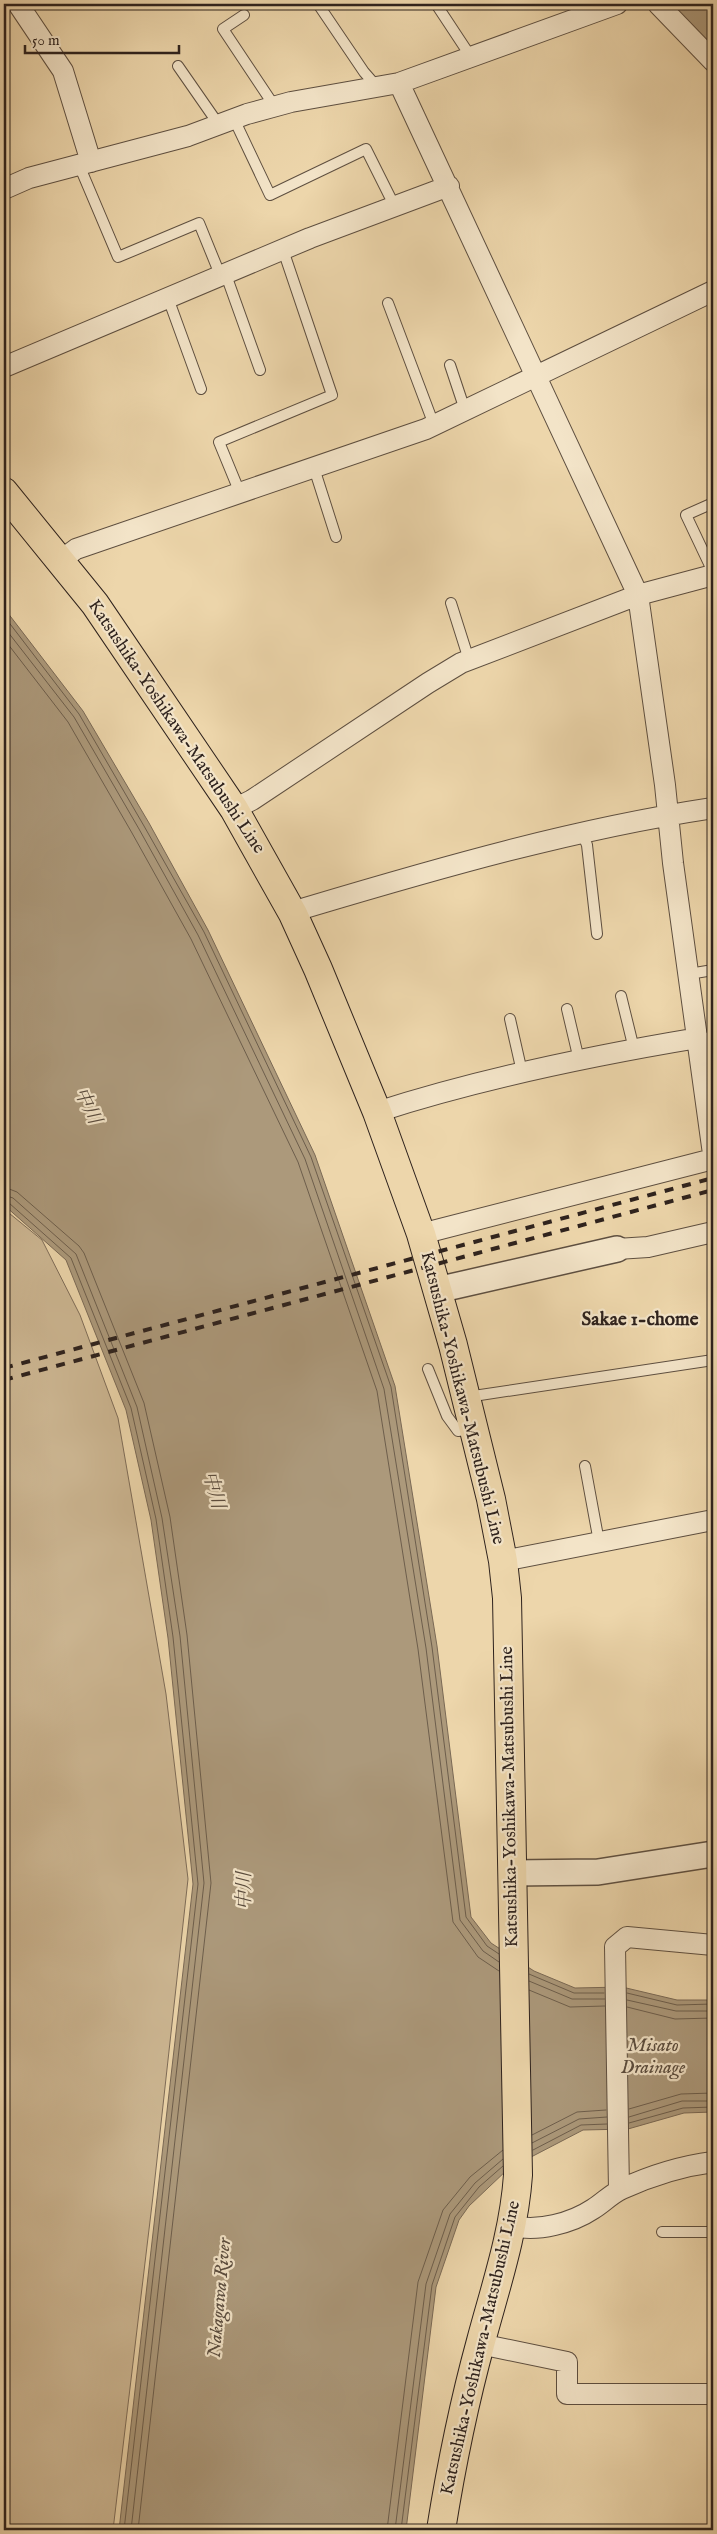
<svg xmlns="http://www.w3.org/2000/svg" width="717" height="2534" viewBox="0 0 717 2534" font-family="'IM FELL English','Noto Serif JP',serif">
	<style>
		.green { fill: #cdb793; stroke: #7e6c58 }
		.water { fill: #ac997b; stroke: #7a6955 }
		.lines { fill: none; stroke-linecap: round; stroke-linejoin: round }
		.shore { stroke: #6d5e4c; stroke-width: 1 }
		.river { stroke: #ac997b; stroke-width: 36 }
		.service-casing { stroke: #5e4f40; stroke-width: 12 }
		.minor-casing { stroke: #5e4f40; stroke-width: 22 }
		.tertiary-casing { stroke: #5e4f40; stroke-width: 28 }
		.primary-casing { stroke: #2e221d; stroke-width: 30 }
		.service { stroke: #f3e4c8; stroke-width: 10 }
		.minor { stroke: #f3e4c8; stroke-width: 20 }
		.tertiary { stroke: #f3e4c8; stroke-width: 25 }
		.primary { stroke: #edd6ab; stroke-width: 28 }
		.rail { stroke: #2e221d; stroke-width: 4; stroke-dasharray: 9 9; stroke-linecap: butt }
		.labels { text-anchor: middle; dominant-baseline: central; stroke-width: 4.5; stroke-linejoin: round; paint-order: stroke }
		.street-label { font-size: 18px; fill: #2e221d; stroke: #f3e4c8 }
		.water-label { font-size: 19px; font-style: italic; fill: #5a4c3e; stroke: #f3e4c8 }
		.neighbourhood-label { font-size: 19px; font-weight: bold; fill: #2e221d; stroke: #f3e4c8 }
	</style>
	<rect width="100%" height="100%" fill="#edd6ab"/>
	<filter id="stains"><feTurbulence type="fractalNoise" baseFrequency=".004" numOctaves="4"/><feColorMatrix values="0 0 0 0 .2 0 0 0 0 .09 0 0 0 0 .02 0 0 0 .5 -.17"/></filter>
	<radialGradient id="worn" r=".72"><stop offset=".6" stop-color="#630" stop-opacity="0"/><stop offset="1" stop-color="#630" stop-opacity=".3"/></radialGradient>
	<path class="green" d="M 4,1209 L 42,1240 L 80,1315 L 118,1418 L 166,1694 L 188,1879 L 153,2196 L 113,2530 L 4,2530 Z"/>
	<path class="water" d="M 4,608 L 83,711 L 149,823 L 208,930 L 315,1155 L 395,1386 L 437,1646 L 471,1917 L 491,1943 L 534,1971 L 575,1988 L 622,1987 L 677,2000 L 713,2000 L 713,2112 L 684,2113 L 628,2129 L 583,2130 L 508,2169 L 469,2206 L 459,2220 L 436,2287 L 406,2530 L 119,2530 L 193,1884 L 168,1638 L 151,1520 L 126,1410 L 66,1260 L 4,1205 Z"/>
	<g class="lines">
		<path class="shore" d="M 4,616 L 79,714 L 144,826 L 204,932 L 311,1157 L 391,1387 L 432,1647 L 466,1917 L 487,1946 L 499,1954
			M 4,627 L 74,717 L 139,829 L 198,935 L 305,1159 L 384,1389 L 426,1648 L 460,1920 L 483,1951 L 499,1962
			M 4,639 L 68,722 L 132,833 L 191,939 L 298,1162 L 377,1391 L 418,1649 L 453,1922 L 478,1957 L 499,1971
			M 4,1187 L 17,1192 L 79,1246 L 84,1253 L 144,1403 L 170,1517 L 187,1635 L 211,1883 L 138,2530
			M 4,1195 L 13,1198 L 76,1254 L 137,1407 L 162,1518 L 180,1636 L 204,1883 L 131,2530
			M 4,1201 L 9,1203 L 71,1258 L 131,1408 L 156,1519 L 173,1637 L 198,1884 L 124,2530
			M 529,1974 L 574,1993 L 604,1993
			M 529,1981 L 572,1999 L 605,1999
			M 529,1990 L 570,2007 L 605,2006
			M 627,1993 L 677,2005 L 713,2004
			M 627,2000 L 676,2011 L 713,2011
			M 627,2007 L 675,2019 L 713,2018
			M 629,2109 L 681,2094 L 713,2093
			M 629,2117 L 682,2101 L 713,2101
			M 629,2123 L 683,2108 L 713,2107
			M 532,2135 L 577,2112 L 606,2110
			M 532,2143 L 579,2119 L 607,2117
			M 533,2150 L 581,2125 L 607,2124
			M 387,2530 L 418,2282 L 443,2210 L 470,2177 L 503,2150
			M 395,2530 L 426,2284 L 450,2214 L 475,2183 L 503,2159
			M 401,2530 L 432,2285 L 455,2217 L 479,2187 L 503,2166"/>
		<path class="river" d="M 675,4 L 713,44"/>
		<g class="service-casing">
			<path id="service" d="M 318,4 L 364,72 L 378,88
				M 436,4 L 471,57
				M 244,15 L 223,29 L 275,107
				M 178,66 L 219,125
				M 234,119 L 270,195 L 366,149 L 395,207
				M 79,165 L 118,257 L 199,223 L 221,277
				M 226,275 L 260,370
				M 168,298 L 201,389
				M 388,303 L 434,425
				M 450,365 L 465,410
				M 314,468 L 336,537
				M 240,493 L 219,442 L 332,395 L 283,250
				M 713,503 L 686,515 L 713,572
				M 451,603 L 469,660
				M 582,833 L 587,845 L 597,934
				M 689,974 L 713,970
				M 621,996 L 634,1049
				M 567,1009 L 579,1060
				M 510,1019 L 522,1072
				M 428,1369 L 447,1416 L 458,1431 L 473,1428
				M 467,1397 L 713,1360
				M 585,1466 L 599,1542
				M 662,2232 L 713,2232"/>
		</g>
		<g class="minor-casing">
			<path id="minor" d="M 18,4 L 63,71 L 91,162
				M 658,4 L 713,61
				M 399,83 L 638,595 L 665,785 L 673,863 L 713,1154
				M 4,189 L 29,178 L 188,136 L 247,114 L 291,102 L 399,83 L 617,4
				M 4,367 L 310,238 L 449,186
				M 61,560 L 76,549 L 426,429 L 713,291
				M 234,809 L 252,800 L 428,683 L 461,663 L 638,595 L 713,575
				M 293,914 L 305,908 C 439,868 574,829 713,808
				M 377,1112 C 482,1078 590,1056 698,1038
				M 421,1234 L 713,1159
				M 617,1249 L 648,1247 L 713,1232
				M 503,1561 L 713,1520
				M 619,2190 L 615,1947 L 627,1937 L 713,1945
				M 513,2226 C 538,2232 572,2223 593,2209 C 603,2203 611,2194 622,2189 C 650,2176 682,2166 713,2162
				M 480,2344 L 567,2362 L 567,2394 L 713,2394"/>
		</g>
		<g class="tertiary-casing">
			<path id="tertiary" d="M 437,1290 L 617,1249
				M 512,1873 L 598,1872 L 713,1854"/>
		</g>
		<g class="primary-casing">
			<path id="primary" d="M 4,492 L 95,604 L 234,809 L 293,914 L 318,969 L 377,1112 L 421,1234 L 453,1345 L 491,1499 L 503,1561 L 507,1598 L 518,2175 C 514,2233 496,2285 481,2341 C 464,2403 451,2467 441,2530"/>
		</g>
		<use href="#service" class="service"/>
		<use href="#minor" class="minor"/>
		<use href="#tertiary" class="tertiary"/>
		<use href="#primary" class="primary"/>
		<path class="rail" d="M 4,1368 L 713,1178
			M 4,1380 L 713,1190"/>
	</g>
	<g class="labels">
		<g class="street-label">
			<text transform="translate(176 727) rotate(56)">Katsushika-Yoshikawa-Matsubushi Line</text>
			<text transform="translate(462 1398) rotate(76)">Katsushika-Yoshikawa-Matsubushi Line</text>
			<text transform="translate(510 1797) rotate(-91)">Katsushika-Yoshikawa-Matsubushi Line</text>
			<text transform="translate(481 2348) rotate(-77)">Katsushika-Yoshikawa-Matsubushi Line</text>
		</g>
		<g class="water-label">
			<text transform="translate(87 1106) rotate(64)">中川</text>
			<text transform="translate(213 1490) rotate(75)">中川</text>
			<text transform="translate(245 1891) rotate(-90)">中川</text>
			<text x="653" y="2046">Misato<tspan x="653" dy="22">Drainage</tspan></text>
			<text transform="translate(220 2298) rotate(-85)">Nakagawa River</text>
		</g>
		<g class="neighbourhood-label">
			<text x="640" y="1320">Sakae 1-chome</text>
		</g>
	</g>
	<rect width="717" height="2534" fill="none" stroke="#edd6ab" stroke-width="20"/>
	<rect x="5" y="5" width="707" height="2524" fill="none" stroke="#2e221d" stroke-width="2.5"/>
	<rect x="10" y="10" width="697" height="2514" fill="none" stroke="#2e221d"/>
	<path d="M25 45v8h154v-8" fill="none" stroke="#2e221d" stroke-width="2.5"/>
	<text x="32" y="45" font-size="15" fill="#2e221d" stroke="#f3e4c8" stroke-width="4" paint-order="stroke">50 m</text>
	<rect width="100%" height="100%" filter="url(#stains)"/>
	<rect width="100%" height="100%" fill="url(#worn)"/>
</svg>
